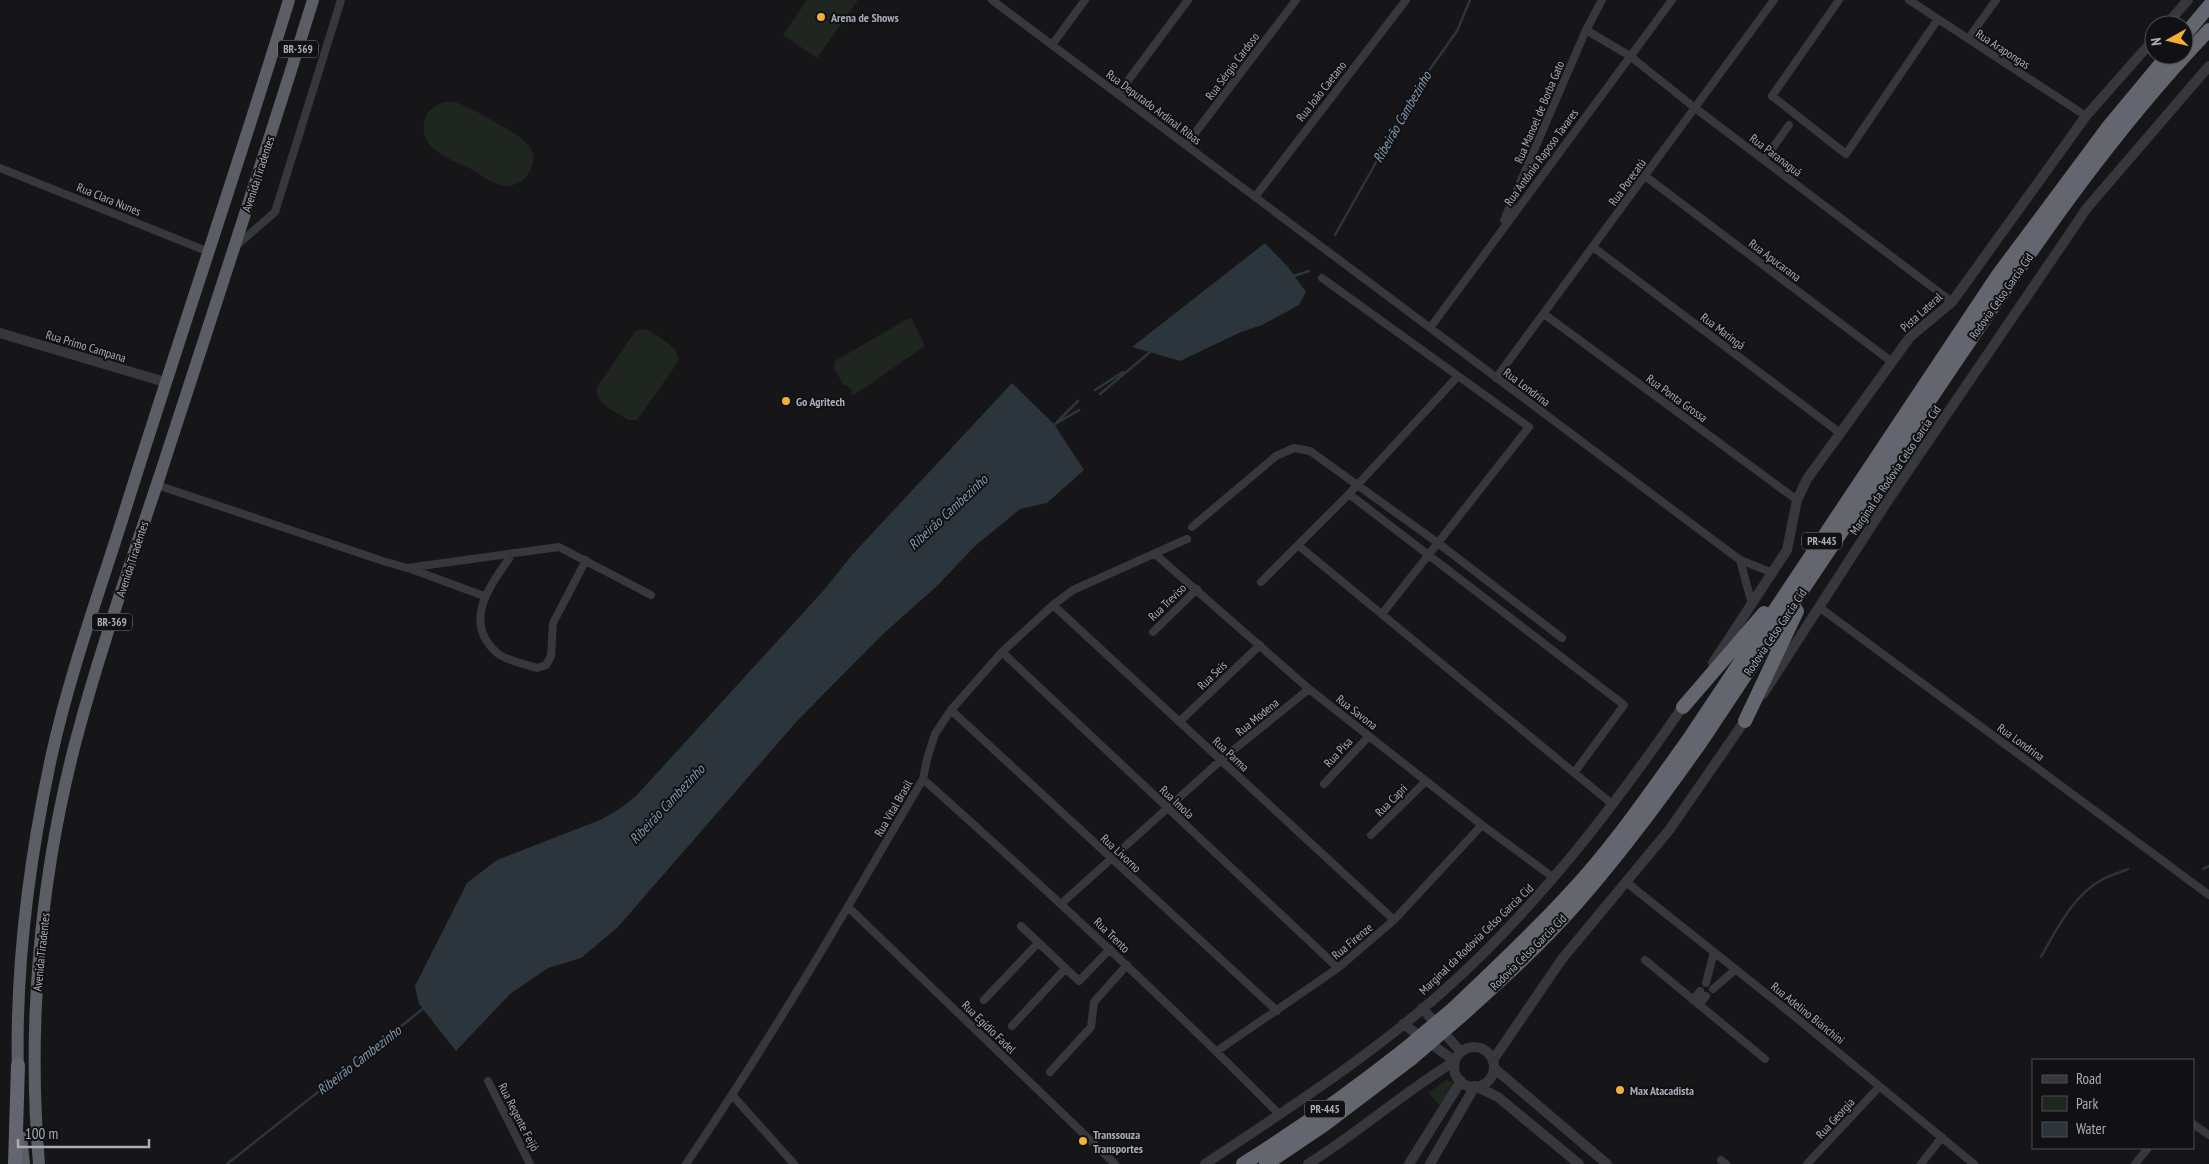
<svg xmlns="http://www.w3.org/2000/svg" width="2209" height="1164" viewBox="0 0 2209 1164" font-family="'PT Sans Narrow',sans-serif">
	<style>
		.green { fill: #1e261f }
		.water { fill: #2c353c }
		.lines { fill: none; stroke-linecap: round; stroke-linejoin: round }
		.stream { stroke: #2c353c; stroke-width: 2.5 }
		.minor { stroke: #37383d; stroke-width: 8 }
		.tertiary { stroke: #37383d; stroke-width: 10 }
		.trunk { stroke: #5b5e65; stroke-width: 12 }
		.motorway { stroke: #63666e; stroke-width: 14 }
		.motorway-bridge { stroke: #63666e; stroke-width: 14 }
		.poi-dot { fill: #f2b134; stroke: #111113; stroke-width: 2 }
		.labels { text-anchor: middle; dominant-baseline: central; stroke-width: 4; stroke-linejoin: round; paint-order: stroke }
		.shield { fill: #111113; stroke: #7b7e86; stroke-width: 1 }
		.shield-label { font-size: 11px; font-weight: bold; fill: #a8adb8 }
		.poi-label { font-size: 12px; font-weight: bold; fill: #a8adb8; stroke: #111113; text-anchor: start }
		.street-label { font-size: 12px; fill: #a8adb8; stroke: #111113 }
		.water-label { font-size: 14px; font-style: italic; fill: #7f9bb3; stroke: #111113 }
	</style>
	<rect width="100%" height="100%" fill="#161618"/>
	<path class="green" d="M 807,0 L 858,0 L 817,58 L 783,35 Z
		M 444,102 C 451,102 457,102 463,105 C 476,111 524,136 530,147 C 541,165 522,191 501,185 C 491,183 480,174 471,169 C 451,159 419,150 424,122 C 426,111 434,106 444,102 Z
		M 909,318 L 912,319 L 925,346 L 854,395 L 850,394 L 852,392 L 847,385 L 844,386 L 834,368 L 835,361 Z
		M 643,329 L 648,330 C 659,338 681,347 678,362 L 637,420 L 628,420 C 616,412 594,404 597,387 L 636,330 Z
		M 1447,1079 L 1452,1082 L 1453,1088 L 1439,1105 L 1428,1093 Z"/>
	<path class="water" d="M 1265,243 L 1288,267 L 1306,292 L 1299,305 L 1262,325 L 1241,332 L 1180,361 L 1132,347 Z
		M 1012,383 L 1054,424 L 1084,470 L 1047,503 L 1020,509 L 975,546 L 937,586 L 883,634 L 798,720 L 617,928 L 581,958 L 548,968 L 510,994 L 456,1051 L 419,1004 L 415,986 L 467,883 L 497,860 L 600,820 L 618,810 L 636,796 L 824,590 L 852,555 Z"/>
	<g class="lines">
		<path class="stream" d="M 1335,235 L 1423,79 L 1457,31 L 1470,0
			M 1291,277 L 1309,271
			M 1095,390 L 1123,372
			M 1100,394 L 1150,352
			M 1057,422 L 1078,401
			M 1052,426 L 1079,410
			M 2203,869 L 2209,866
			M 2041,957 C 2056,930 2074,894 2103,879 C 2110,875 2120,873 2128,869
			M 227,1164 L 424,1008"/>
		<path class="minor" d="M 992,0 L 1740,560 L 1773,573
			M 1839,0 L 1772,96 L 1846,154 L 1938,19
			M 1909,0 L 2086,116
			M 1586,30 L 1630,56 L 1695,108 L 1952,302
			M 1968,39 L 1996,0
			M 1052,45 L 1085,0
			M 1118,94 L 1188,0
			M 1186,145 L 1296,0
			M 1764,160 L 1789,125
			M 0,168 L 209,252
			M 1645,176 L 1892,362
			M 1255,197 L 1406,0
			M 1504,220 L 1586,30 L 1602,0
			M 236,246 L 275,212 L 341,0
			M 1593,247 L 1840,433
			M 1322,278 L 1529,427 L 1382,614
			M 1544,314 L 1797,500
			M 1430,328 L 1672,0
			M 1496,378 L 1774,0
			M 157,485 L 383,561 L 407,568 L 559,547 L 651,595
			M 1349,494 L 1624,705 L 1574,773
			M 1192,527 L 1276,456 L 1294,448 L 1310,451 L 1438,543 L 1562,638
			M 1299,546 L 1612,804
			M 513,553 C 493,582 460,620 497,653 C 507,661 525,664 537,668 L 546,665 L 551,656 L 553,623 L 586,560
			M 1155,554 L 1309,689 L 1482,825 L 1554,878
			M 1740,560 L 1752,604
			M 411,569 L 484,596
			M 1261,582 L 1349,494 L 1458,376
			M 1053,605 L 1394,920
			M 1819,607 L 2209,895
			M 1153,632 L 1197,589
			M 1002,652 L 1338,968
			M 951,710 L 1277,1011
			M 1179,722 L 1260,645
			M 923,779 C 1045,888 1164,998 1279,1114
			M 1324,784 L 1369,736
			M 1371,835 L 1426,781
			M 1626,882 L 1788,1011 L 1974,1164
			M 1062,903 L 1221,760 L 1309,689
			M 848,907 L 1115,1164
			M 1021,926 L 1079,981 L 1110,949
			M 1645,960 L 1765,1059
			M 1706,983 L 1714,952
			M 1713,989 L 1736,969
			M 984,1000 L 1038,943
			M 1693,1000 L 1700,991
			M 1699,1005 L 1706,996
			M 1012,1026 L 1065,969
			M 1217,1051 L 1338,968 L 1394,920 L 1482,825
			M 1050,1072 L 1091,1027 L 1094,1002 L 1127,965
			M 488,1081 L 530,1164
			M 733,1096 L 794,1164
			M 2193,1124 L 2209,1135
			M 1721,1160 L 1726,1164
			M 686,1164 C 771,1039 847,909 923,779 L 927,759 L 935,734 L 951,710 L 1002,652 L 1053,605 L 1073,590 L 1187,539
			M 1807,1164 L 1879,1087
			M 1921,1164 L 1942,1137
			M 2135,1164 L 2148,1148"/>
		<path class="tertiary" d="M 2166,25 L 2188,0
			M 0,333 L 165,382
			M 1713,663 L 1787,550 L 1797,500 L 1807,479 L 1910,337 L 1952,302 L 2086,116 L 2154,39
			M 1763,694 L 1885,505 L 2087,208 L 2209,66
			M 1422,1008 L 1461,1052
			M1454 1067a20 20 0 1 1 40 0a20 20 0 1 1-40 0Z
			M 1493,1060 L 1562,959 L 1670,829 L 1748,716
			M 1494,1068 L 1607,1164
			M 1205,1164 C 1286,1110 1368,1058 1441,993 C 1536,909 1614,807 1686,702
			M 1308,1164 C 1359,1132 1404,1092 1455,1061 L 1403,1024
			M 1409,1164 L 1461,1081
			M 1430,1164 L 1475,1086 L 1498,1097 L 1579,1164"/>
		<path class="trunk" d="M 18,1074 C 15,969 29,861 51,758 C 69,676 98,596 123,517 C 177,344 236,173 289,0
			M 21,1137 L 24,1164
			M 39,1164 C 27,1024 40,879 75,744 C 99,652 131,562 161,472 C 212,315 264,158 313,0"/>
		<path class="motorway" d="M 2184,36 L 2209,6
			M 1683,707 L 1764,613
			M 1745,721 L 1797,611
			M 1454,1008 C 1500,964 1546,921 1588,873 C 1625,830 1658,782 1691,736 L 1998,275 L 2109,126 L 2168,55
			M 1461,1016 C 1501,980 1540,945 1576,904 C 1621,853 1661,798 1701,742 C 1777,627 1854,513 1931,398 C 2017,271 2102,141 2209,30
			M 15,1164 L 18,1065
			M 1243,1164 C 1299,1129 1352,1091 1404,1050
			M 1266,1164 L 1324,1125 L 1411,1059"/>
		<path class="motorway-bridge" d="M 1404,1050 L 1454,1008
			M 1411,1059 L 1461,1016"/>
	</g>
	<g class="poi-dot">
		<circle cx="821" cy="17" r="5"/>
		<circle cx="786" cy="401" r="5"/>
		<circle cx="1620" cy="1090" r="5"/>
		<circle cx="1083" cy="1141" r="5"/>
	</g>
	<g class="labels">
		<g class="shield">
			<rect x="278" y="40.5" width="40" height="17" rx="4"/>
			<rect x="1802" y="532.5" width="40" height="17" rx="4"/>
			<rect x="92" y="613.5" width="40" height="17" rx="4"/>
			<rect x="1305" y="1100.5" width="40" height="17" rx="4"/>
		</g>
		<g class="shield-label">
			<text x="298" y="49">BR-369</text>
			<text x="1822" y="541">PR-445</text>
			<text x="112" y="622">BR-369</text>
			<text x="1325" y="1109">PR-445</text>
		</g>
		<g class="poi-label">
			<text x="831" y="17">Arena de Shows</text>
			<text x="796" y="401">Go Agritech</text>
			<text x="1630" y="1090">Max Atacadista</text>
			<text x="1093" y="1134">Transsouza<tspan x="1093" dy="14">Transportes</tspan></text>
		</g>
		<g class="street-label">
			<text transform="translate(2003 49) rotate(33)">Rua Arapongas</text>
			<text transform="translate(1232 66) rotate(-53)">Rua Sérgio Cardoso</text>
			<text transform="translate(1321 91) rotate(-52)">Rua João Caetano</text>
			<text transform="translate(1154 107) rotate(37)">Rua Deputado Ardinal Ribas</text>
			<text transform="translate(1539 112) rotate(-67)">Rua Manoel de Borba Gato</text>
			<text transform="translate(1776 155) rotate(37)">Rua Paranaguá</text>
			<text transform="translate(1541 157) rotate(-54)">Rua Antônio Raposo Tavares</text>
			<text transform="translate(258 174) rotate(-72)">Avenida Tiradentes</text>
			<text transform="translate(1627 182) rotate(-54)">Rua Porecatú</text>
			<text transform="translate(109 199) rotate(22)">Rua Clara Nunes</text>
			<text transform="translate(1775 260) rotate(37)">Rua Apucarana</text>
			<text transform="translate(2001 296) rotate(-55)">Rodovia Celso Garcia Cid</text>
			<text transform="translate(1921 312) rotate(-42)">Pista Lateral</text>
			<text transform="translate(1723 331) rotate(37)">Rua Maringá</text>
			<text transform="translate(86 346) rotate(17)">Rua Primo Campana</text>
			<text transform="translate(1527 387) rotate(37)">Rua Londrina</text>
			<text transform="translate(1677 398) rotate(36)">Rua Ponta Grossa</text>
			<text transform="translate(1895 470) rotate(-56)">Marginal da Rodovia Celso Garcia Cid</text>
			<text transform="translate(132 559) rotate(-72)">Avenida Tiradentes</text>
			<text transform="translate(1167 602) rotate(-44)">Rua Treviso</text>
			<text transform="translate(1775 632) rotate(-56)">Rodovia Celso Garcia Cid</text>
			<text transform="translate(1212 675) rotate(-44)">Rua Seis</text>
			<text transform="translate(1357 712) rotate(38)">Rua Savona</text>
			<text transform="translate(1257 717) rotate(-39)">Rua Modena</text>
			<text transform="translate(2021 742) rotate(36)">Rua Londrina</text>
			<text transform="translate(1338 752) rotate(-47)">Rua Pisa</text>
			<text transform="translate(1231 754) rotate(43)">Rua Parma</text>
			<text transform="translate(1391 800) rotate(-45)">Rua Capri</text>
			<text transform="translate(1177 802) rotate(43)">Rua Imola</text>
			<text transform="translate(893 808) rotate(-60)">Rua Vital Brasil</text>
			<text transform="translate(1121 853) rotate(43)">Rua Livorno</text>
			<text transform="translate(1112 935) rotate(44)">Rua Trento</text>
			<text transform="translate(1476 939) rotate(-44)">Marginal da Rodovia Celso Garcia Cid</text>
			<text transform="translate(1352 941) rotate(-40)">Rua Firenze</text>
			<text transform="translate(41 952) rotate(-84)">Avenida Tiradentes</text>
			<text transform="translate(1528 952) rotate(-45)">Rodovia Celso Garcia Cid</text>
			<text transform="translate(1808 1013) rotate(39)">Rua Adelino Bianchini</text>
			<text transform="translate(989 1027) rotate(44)">Rua Egídio Fadel</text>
			<text transform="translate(519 1117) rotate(63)">Rua Regente Feijó</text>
			<text transform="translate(1835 1118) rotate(-47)">Rua Georgia</text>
		</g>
		<g class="water-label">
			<text transform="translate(1402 117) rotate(-60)">Ribeirão Cambezinho</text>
			<text transform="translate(948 512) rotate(-43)">Ribeirão Cambezinho</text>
			<text transform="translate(667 804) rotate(-47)">Ribeirão Cambezinho</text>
			<text transform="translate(359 1060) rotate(-38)">Ribeirão Cambezinho</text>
		</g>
	</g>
	<rect x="2032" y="1059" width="162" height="90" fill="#111113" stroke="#4d4f55"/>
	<rect x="2042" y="1075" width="25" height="8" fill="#37383d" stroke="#4d4f55"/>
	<text x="2076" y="1084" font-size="15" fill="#a8adb8">Road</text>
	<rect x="2042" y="1096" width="25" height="15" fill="#1e261f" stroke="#4d4f55"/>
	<text x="2076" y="1109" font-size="15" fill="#a8adb8">Park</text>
	<rect x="2042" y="1122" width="25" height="15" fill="#2c353c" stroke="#4d4f55"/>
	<text x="2076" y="1134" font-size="15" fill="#a8adb8">Water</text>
	<g transform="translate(2169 40) rotate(262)"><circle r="24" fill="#111113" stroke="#4d4f55"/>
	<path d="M0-4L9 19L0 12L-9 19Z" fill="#f2b134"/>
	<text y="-8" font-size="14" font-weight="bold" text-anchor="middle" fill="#a8adb8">N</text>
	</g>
	<path d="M18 1139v8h131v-8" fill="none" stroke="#a8adb8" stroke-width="2.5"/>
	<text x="25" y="1139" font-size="15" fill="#a8adb8" stroke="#111113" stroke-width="4" paint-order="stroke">100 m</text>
</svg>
